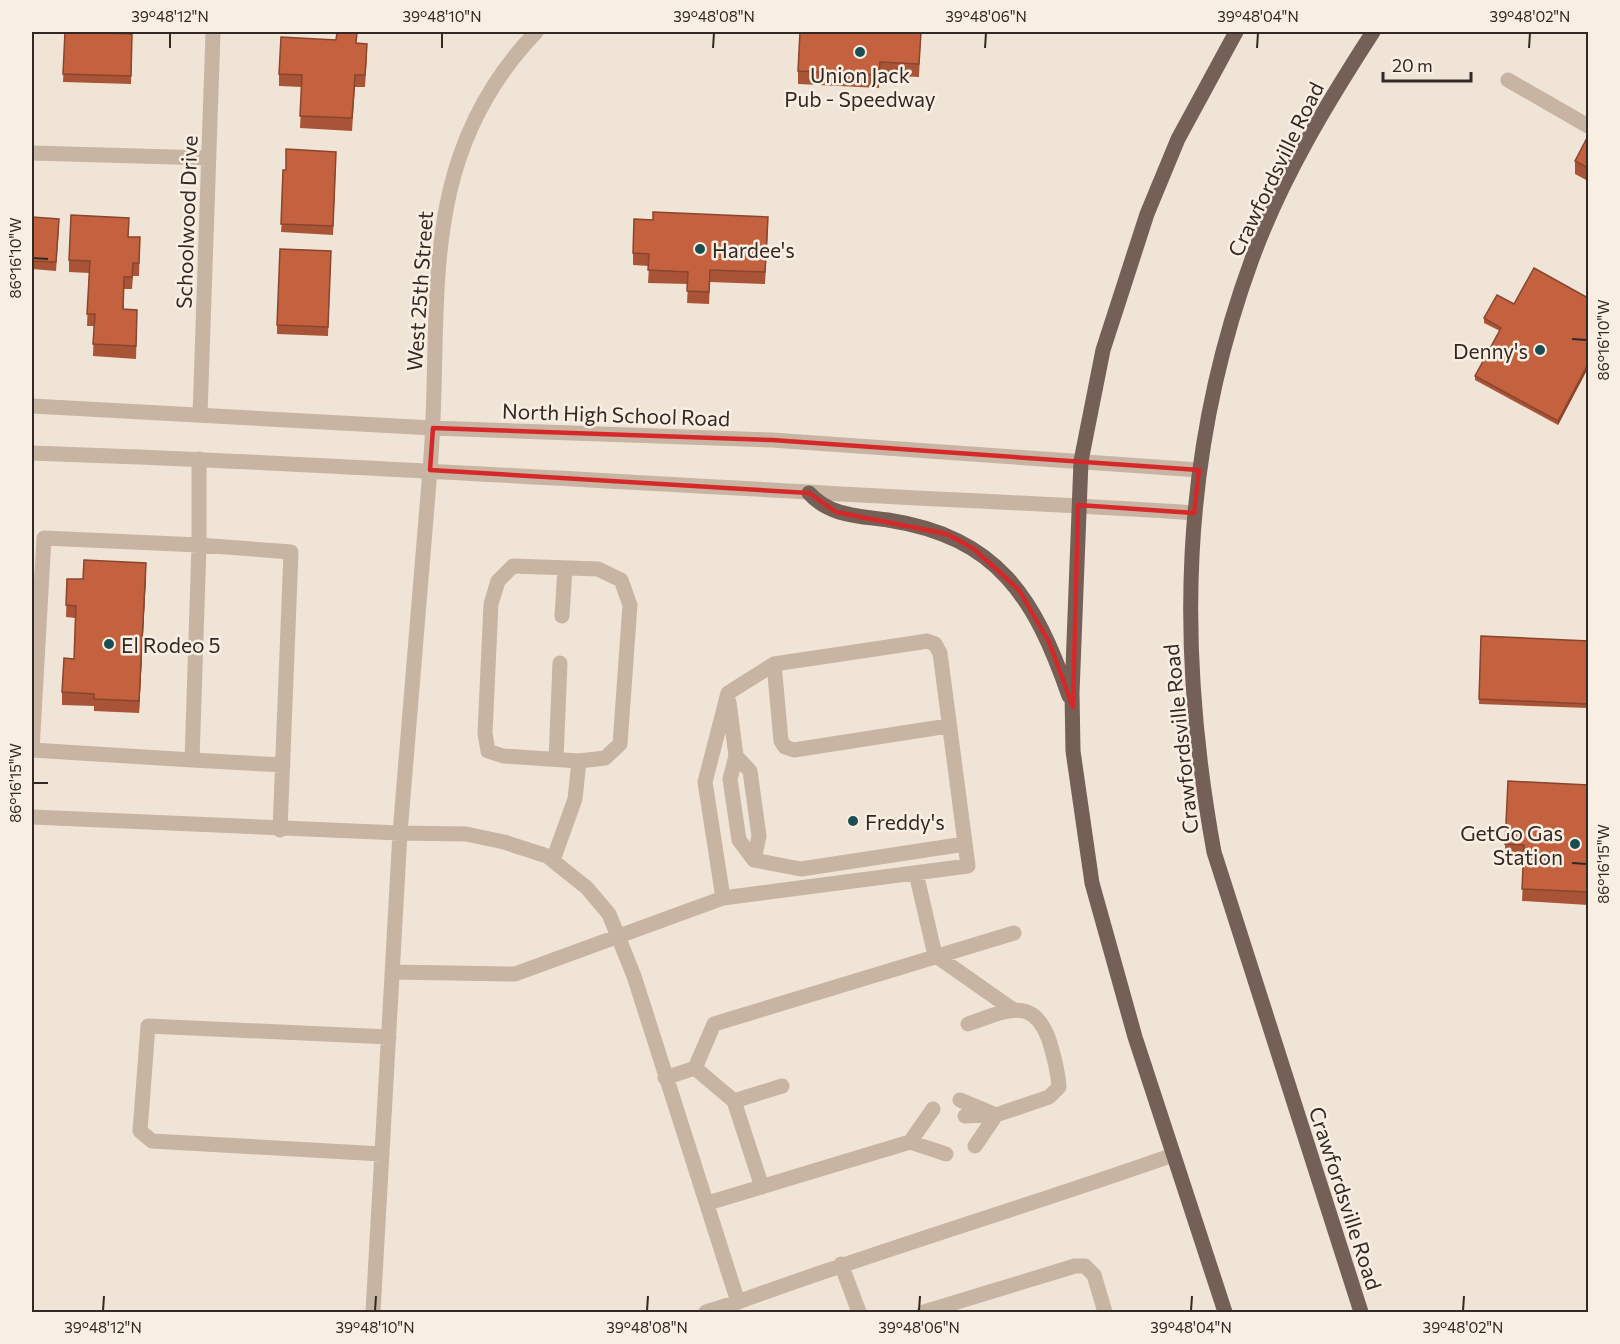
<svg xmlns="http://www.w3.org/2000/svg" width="1620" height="1344" viewBox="0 0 1620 1344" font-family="Commissioner,sans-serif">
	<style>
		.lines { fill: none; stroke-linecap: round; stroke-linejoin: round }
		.service { stroke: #c7b4a3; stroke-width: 15 }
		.minor { stroke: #c7b4a3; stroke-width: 15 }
		.tertiary { stroke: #c7b4a3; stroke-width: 15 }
		.primary { stroke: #746056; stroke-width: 15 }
		.wall { fill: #a95437 }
		.shaded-wall { fill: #89452d }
		.building { fill: #c46240; stroke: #89452d; stroke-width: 1.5 }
		.marked { fill: none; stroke: #d62828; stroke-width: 4.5; stroke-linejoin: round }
		.ticks { fill: none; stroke: #322925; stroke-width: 2 }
		.poi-dot { fill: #1b4e53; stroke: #f8eee2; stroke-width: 2 }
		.labels { text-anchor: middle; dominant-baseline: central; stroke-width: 5; stroke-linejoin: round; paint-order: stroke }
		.poi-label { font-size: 21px; fill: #322925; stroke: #f8eee2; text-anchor: start }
		.street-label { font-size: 21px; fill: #322925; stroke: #f8eee2 }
		.neatline { fill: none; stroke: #322925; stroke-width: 2 }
		.ticks-label { font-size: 15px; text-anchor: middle; fill: #322925 }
	</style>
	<rect width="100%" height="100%" fill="#f0e4d6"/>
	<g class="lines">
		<path class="service" d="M 1508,80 L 1588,126
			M 199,459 L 199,545 L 291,552 L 280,830
			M 430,470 L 400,833 L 466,834 L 504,842 L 547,856 L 587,888 L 609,914 L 634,976 L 738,1302 C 882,1249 1029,1206 1173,1155
			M 44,538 L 199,545 L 192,760 L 32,750 Z
			M 562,616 L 565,568
			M 774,664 L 781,741 L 785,747 L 794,750 L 948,726
			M 729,702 L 736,756 L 730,779 L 739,840 L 754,860 L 801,869 L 965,844
			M 736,756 L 750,771 L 759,836 L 754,860
			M 556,759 L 560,663
			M 192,760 L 283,765
			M 32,817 L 400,833 L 373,1312
			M 553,860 L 575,799 L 579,761 L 605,758 L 620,744 L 630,605 L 621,580 L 598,569 L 513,566 L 498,581 L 491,604 L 485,733 L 488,751 L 503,756 L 579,761
			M 916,873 L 935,955 L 1012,1009
			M 392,972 L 515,974 L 723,898 L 968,866 L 940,653 L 935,644 L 927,641 L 915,643 L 774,664 L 728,693 L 705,782 L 723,898
			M 968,1024 C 1004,1012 1033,994 1049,1040 C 1054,1056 1058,1070 1059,1087 L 1049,1097 L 996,1115 L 975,1146
			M 695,1068 L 734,1101 L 762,1187
			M 665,1078 L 695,1068 L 714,1024 L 1014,933
			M 960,1100 L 996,1115
			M 734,1101 L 782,1086
			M 965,1116 L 990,1115
			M 910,1142 L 933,1109
			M 382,1154 L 152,1141 L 140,1131 L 148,1026 L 389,1037
			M 708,1203 L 910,1142 L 946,1154
			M 841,1264 L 859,1312
			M 706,1312 L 738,1302
			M 924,1312 L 1075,1266 L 1085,1266 L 1094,1275 L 1105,1312"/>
		<path class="minor" d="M 32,153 L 209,158
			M 200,415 L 213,32"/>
		<path class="tertiary" d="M 32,406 L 433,428 L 772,440 L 1199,470
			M 32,453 C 291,462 550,478 809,492 C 937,500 1066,504 1194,513
			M 430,470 C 444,308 411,163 536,32"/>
		<path class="primary" d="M 809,493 C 829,516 859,516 888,520 C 998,537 1035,598 1069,696
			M 1225,1312 L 1135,1037 L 1092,883 L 1073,751 L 1072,693 L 1081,461 L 1103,350 L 1147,214 L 1178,139 L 1236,32
			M 1361,1312 L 1214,852 C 1177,649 1180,455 1252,259 C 1281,179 1327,103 1373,32"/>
	</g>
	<path class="wall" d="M 65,32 L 132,34 L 131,84 L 63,82 Z
		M 921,32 L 919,77 L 880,75 L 879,88 L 798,84 L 798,71 Z
		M 357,43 L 367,56 L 365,87 L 355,87 L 352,131 L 300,128 L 302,87 L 279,86 L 279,74 Z
		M 1588,136 L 1588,181 L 1575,174 L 1575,161 Z
		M 336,160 L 333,235 L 281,232 L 286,170 Z
		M 32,217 L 59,227 L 56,271 L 32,269 L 32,283 Z
		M 768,229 L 765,284 L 710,282 L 709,304 L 687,303 L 688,284 L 648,283 L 649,266 L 633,265 L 633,253 Z
		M 129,237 L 140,237 L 139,276 L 133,276 L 132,289 L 124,289 L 124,309 L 137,322 L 136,359 L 93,356 L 94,326 L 87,326 L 89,273 L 69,272 L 69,260 Z
		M 331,251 L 328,336 L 277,334 L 277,325 Z
		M 1588,298 L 1588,368 L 1558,425 L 1475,380 L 1475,376 L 1500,331 L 1484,323 L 1484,318 L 1514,304 Z
		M 146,575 L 139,713 L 94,711 L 94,706 L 62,705 L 62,692 L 74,659 L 75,618 L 66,617 L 67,579 L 83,579 Z
		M 1481,636 L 1588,641 L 1588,708 L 1479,704 Z
		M 1588,785 L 1588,905 L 1522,901 L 1524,858 L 1505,857 L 1505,844 Z"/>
	<path class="shaded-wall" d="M 1588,364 L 1588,368 L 1558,425 L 1558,421 Z
		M 146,563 L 146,575 L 139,713 L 139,701 Z"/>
	<path class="building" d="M 65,32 L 132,34 L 131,76 L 63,74 Z
		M 337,32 L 357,32 L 356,43 L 367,44 L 365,75 L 355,75 L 352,118 L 300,116 L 302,75 L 279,74 L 281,37 L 336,40 Z
		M 800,32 L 921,32 L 919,64 L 880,62 L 879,75 L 798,71 Z
		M 1588,136 L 1588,168 L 1575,161 Z
		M 286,149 L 336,152 L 333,226 L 281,224 L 283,170 L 286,170 Z
		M 653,212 L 768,217 L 765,272 L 710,270 L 709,292 L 687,291 L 688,272 L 648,270 L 649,254 L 633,253 L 634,219 L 653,220 Z
		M 71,215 L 129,218 L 128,237 L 140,237 L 139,263 L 133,263 L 132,277 L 124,277 L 123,309 L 137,310 L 136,346 L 93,344 L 95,314 L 87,314 L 90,261 L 69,260 Z
		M 32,217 L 59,219 L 56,262 L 32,261 L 32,275 Z
		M 280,249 L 331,251 L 328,327 L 277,325 Z
		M 1534,268 L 1588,298 L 1588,364 L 1558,421 L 1475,376 L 1501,328 L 1484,318 L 1497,295 L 1514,304 Z
		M 84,560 L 146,563 L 139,701 L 94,699 L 94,694 L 62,692 L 64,658 L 74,659 L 76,606 L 66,605 L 67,579 L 83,579 Z
		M 1481,636 L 1588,641 L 1588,704 L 1479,699 Z
		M 1508,781 L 1588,785 L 1588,892 L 1522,889 L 1524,845 L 1505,844 Z"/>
	<path class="marked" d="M 433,428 L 772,440 L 1199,470 L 1194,513 L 1078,505 L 1073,707 L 1049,642 L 1019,590 L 974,549 L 947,534 L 836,512 L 809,493 L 430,470 Z"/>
	<path class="ticks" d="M 170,48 L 170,33M 442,48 L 442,33M 713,48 L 714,33M 985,48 L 986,33M 1257,48 L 1258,33M 1529,48 L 1530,33M 33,258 L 48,259M 1572,339 L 1587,340M 33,783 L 48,783M 1572,863 L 1587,864M 103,1311 L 104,1296M 375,1311 L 376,1296M 647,1311 L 648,1296M 919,1311 L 920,1296M 1191,1311 L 1192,1296M 1463,1311 L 1464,1296"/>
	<g class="poi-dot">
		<circle cx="860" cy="52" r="6"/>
		<circle cx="700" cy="249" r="6"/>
		<circle cx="1540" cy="350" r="6"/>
		<circle cx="109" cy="644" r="6"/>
		<circle cx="853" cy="821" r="6"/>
		<circle cx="1575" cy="844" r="6"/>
	</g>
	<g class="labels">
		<g class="poi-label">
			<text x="860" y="74" text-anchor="middle">Union Jack<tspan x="860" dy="24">Pub - Speedway</tspan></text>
			<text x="712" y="249">Hardee's</text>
			<text x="1528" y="350" text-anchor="end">Denny's</text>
			<text x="121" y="644">El Rodeo 5</text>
			<text x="865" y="821">Freddy's</text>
			<text x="1563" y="832" text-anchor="end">GetGo Gas<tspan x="1563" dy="24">Station</tspan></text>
		</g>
		<g class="street-label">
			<text transform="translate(1275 169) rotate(-64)">Crawfordsville Road</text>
			<text transform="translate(186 222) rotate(-88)">Schoolwood Drive</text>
			<text transform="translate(419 291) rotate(-86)">West 25th Street</text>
			<text transform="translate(616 414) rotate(2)">North High School Road</text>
			<text transform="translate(1180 739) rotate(-96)">Crawfordsville Road</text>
			<text transform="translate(1346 1198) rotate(72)">Crawfordsville Road</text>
		</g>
	</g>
	<rect width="1620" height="1344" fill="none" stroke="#f8eee2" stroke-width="66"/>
	<path d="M1383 72v9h88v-9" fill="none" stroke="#322925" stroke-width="3"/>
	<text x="1392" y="72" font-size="18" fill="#322925" stroke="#f8eee2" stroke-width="4.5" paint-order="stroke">20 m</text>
	<rect x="33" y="33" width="1554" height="1278" class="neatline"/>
	<g class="ticks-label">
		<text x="170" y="22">39°48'12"N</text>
		<text x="442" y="22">39°48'10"N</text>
		<text x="714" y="22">39°48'08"N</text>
		<text x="986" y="22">39°48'06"N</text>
		<text x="1258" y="22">39°48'04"N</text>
		<text x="1530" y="22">39°48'02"N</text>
		<text transform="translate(16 258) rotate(-90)" y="5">86°16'10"W</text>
		<text transform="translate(1604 340) rotate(-90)" y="5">86°16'10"W</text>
		<text transform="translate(16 783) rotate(-90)" y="5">86°16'15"W</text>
		<text transform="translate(1604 864) rotate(-90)" y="5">86°16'15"W</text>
		<text x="103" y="1333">39°48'12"N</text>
		<text x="375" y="1333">39°48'10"N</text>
		<text x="647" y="1333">39°48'08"N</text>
		<text x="919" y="1333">39°48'06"N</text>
		<text x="1191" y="1333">39°48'04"N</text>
		<text x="1463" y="1333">39°48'02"N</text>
	</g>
</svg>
